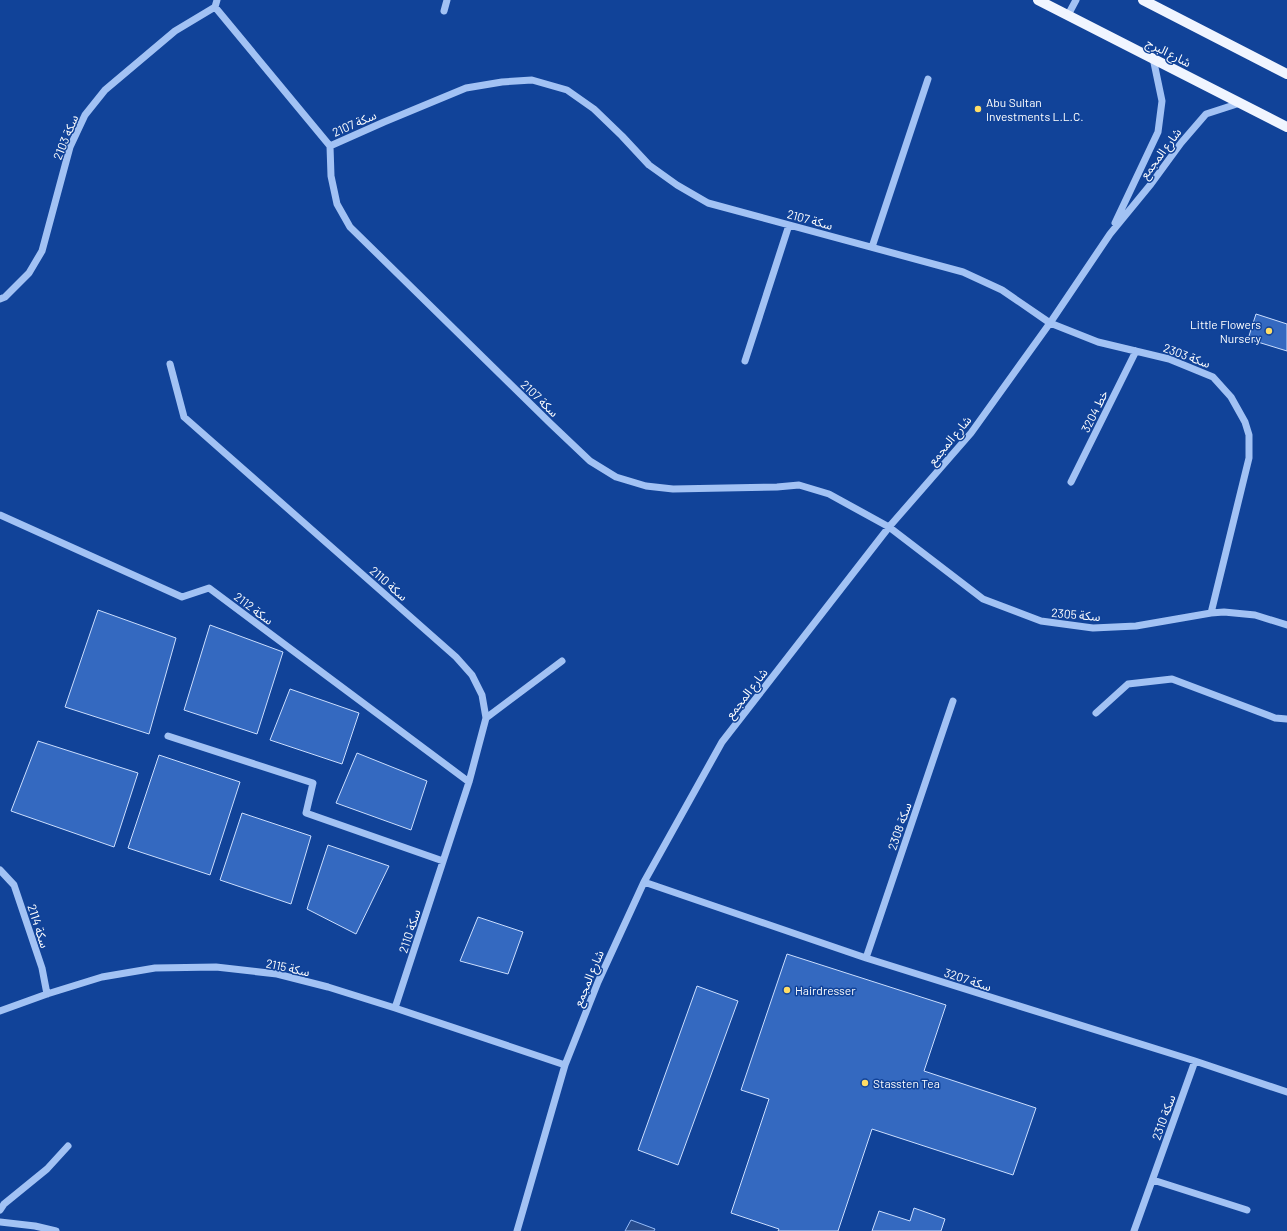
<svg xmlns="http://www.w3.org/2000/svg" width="1287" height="1231" viewBox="0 0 1287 1231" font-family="Barlow,'Noto Sans Arabic',sans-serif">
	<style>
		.water { fill: #284c8d; stroke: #94bbf8 }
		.building { fill: #3469c0; stroke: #cbdefe }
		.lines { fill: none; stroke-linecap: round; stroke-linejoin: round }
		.minor { stroke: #a2c2f4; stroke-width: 7 }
		.major { stroke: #f0f5ff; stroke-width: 10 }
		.poi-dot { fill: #fd6; stroke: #114399; stroke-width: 1.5 }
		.labels { text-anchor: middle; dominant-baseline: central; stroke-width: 3; stroke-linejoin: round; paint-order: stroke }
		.street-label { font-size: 12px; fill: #fff; stroke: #114399 }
		.poi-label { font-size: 12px; fill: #fff; stroke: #114399; text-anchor: start }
	</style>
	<rect width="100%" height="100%" fill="#114399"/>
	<path class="water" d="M 631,1220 L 655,1229 L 654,1231 L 625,1231 Z"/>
	<path class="building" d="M 1256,314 L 1287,324 L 1287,351 L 1248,339 Z
		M 98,610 L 176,638 L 149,734 L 65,707 Z
		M 210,625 L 283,652 L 257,734 L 184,710 Z
		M 290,689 L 359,713 L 342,764 L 270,740 Z
		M 38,741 L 138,773 L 114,847 L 11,811 Z
		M 357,753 L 427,781 L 411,830 L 336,803 Z
		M 159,755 L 240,782 L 210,875 L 128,848 Z
		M 242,813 L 311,836 L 291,904 L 220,880 Z
		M 328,845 L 389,866 L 356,934 L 307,909 Z
		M 478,917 L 523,932 L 508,974 L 460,961 Z
		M 787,954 L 946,1005 L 924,1071 L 1036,1108 L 1013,1175 L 872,1129 L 838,1231 L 778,1231 L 779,1229 L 731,1213 L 769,1099 L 741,1090 Z
		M 697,986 L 738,1001 L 678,1165 L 638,1150 Z
		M 914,1208 L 945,1219 L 941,1231 L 872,1231 L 879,1211 L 910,1221 Z"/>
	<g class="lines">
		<path class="minor" d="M 215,7 L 330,146
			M 444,11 L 447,0
			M 1068,15 L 1076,0
			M 330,146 L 384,122 L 466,88 L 502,82 L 532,80 L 567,90 L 594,109 L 622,136 L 649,165 L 677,185 L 708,203 L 963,272 L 1002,290 L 1050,323 L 1098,342 L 1169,359 L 1213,377 L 1231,397 L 1245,422 L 1249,435 L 1249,458 L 1211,613
			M 330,146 L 331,176 L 337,204 L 350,227 L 551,424 L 590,461 L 616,477 L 646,486 L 673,489 L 777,487 L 799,485 L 829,494 L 889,527 L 983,599 L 1041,621 L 1093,628 L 1136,626 L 1211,613 L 1224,612 L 1255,615 L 1287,625
			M 1115,223 L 1158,132 L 1162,101 L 1153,58
			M 872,247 L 928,79
			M 0,299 L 5,297 L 29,273 L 42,251 L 70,147 L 85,115 L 105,90 L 175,31 L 215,7 L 217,0
			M 745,361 L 789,225
			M 170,364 L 184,417 L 456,657 L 472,675 L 482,695 L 486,718 L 469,782 L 395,1008
			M 1071,482 L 1136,351
			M 0,515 L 182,597 L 209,588 L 469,782
			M 1096,713 L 1128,684 L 1172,679 L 1275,718 L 1287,719
			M 486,718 L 562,661
			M 168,736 L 313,783 L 306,813 L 443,861
			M 0,870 L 14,885 L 42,968 L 47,994
			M 644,882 L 866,958 L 1195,1061 L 1287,1092
			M 866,958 L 953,701
			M 0,1011 L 47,994 L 102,977 L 155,968 L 216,967 L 277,974 L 328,987 L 395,1008 L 565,1065
			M 1153,1180 L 1247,1210
			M 0,1210 L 4,1204 L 47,1169 L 68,1146
			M 0,1222 L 35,1226 L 56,1231
			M 517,1231 L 565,1065 L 598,982 L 644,882 L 722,742 L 889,527 L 971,433 L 1050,323 L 1110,234 L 1151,184 L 1181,143 L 1206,114 L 1240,103
			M 1134,1231 L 1195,1061"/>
		<path class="major" d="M 1038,0 L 1287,127
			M 1143,0 L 1287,74"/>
	</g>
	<g class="poi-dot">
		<circle cx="978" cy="109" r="4"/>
		<circle cx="1269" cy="331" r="4"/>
		<circle cx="787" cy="990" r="4"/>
		<circle cx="865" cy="1083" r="4"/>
	</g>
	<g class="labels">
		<g class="street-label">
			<text transform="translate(1169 52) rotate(27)">شارع البرج</text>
			<text transform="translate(354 123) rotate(-24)">سكة 2107</text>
			<text transform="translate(65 137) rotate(-68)">سكة 2103</text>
			<text transform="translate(1160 153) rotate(-53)">شارع المجمع</text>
			<text transform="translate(810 219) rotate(15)">سكة 2107</text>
			<text transform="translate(1187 355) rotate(20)">سكة 2303</text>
			<text transform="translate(540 398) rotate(44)">سكة 2107</text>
			<text transform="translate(1094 411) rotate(-64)">3204 خط</text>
			<text transform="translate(949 440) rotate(-50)">شارع المجمع</text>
			<text transform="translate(389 583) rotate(41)">سكة 2110</text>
			<text transform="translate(254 608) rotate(37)">سكة 2112</text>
			<text transform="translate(1076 614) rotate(5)">سكة 2305</text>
			<text transform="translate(746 693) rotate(-52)">شارع المجمع</text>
			<text transform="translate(899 826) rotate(-71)">سكة 2308</text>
			<text transform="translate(39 926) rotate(72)">سكة 2114</text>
			<text transform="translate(409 931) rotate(-72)">سكة 2110</text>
			<text transform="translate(288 967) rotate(12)">سكة 2115</text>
			<text transform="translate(588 978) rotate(-67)">شارع المجمع</text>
			<text transform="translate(968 979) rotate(18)">سكة 3207</text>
			<text transform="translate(1163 1117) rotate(-70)">سكة 2310</text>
		</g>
		<g class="poi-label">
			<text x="986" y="102">Abu Sultan<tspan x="986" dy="14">Investments L.L.C.</tspan></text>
			<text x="1261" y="324" text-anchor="end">Little Flowers<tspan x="1261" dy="14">Nursery</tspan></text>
			<text x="795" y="990">Hairdresser</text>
			<text x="873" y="1083">Stassten Tea</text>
		</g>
	</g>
</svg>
